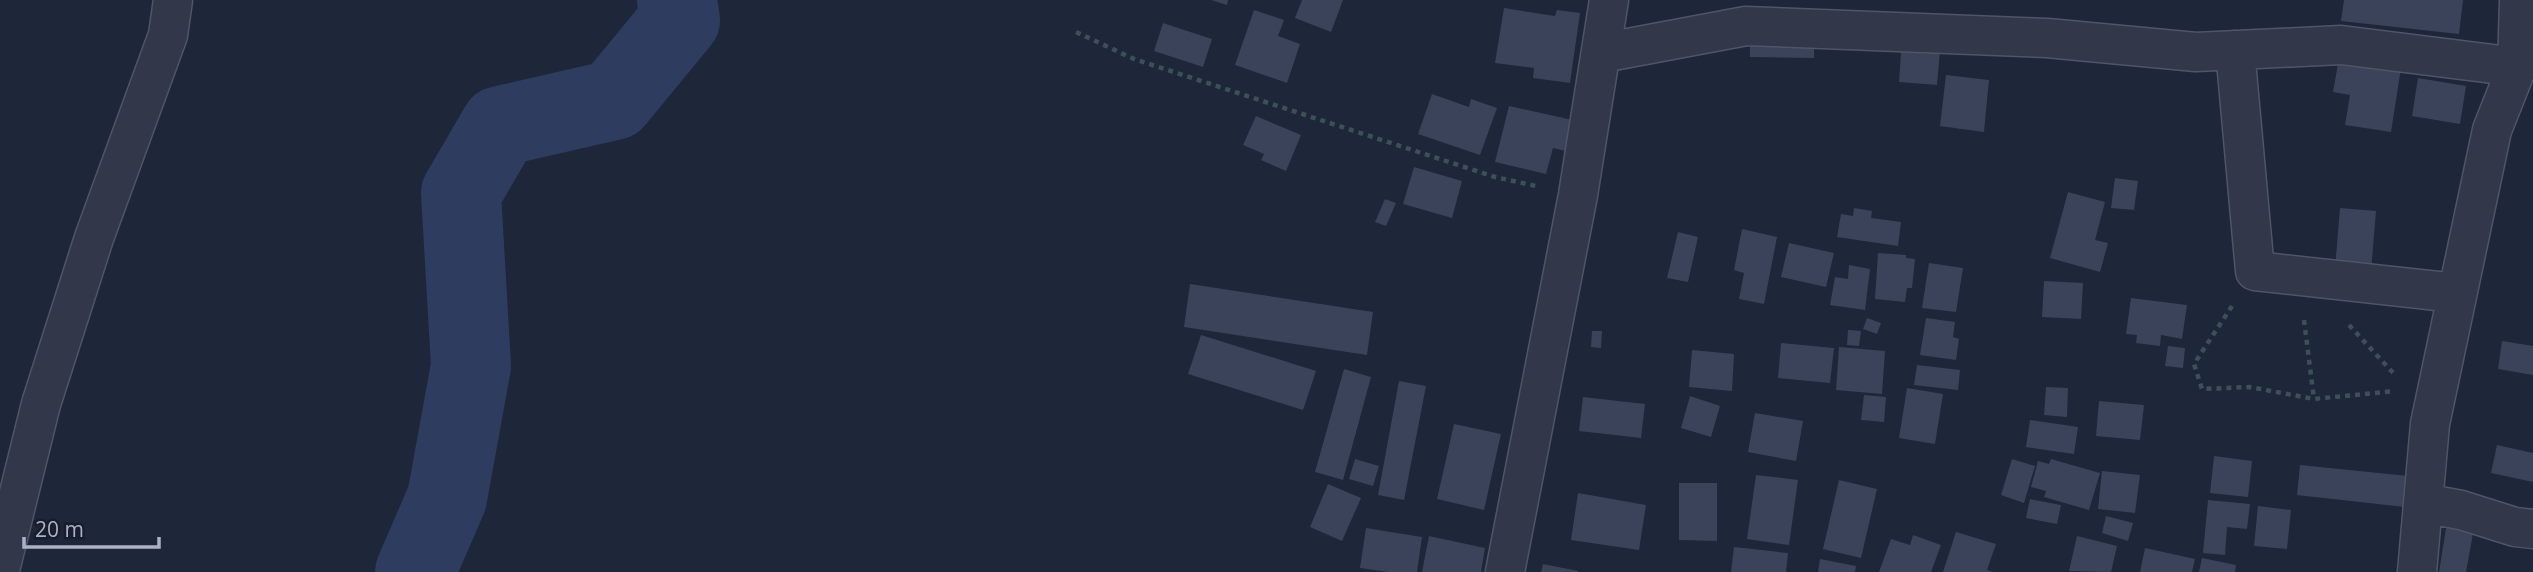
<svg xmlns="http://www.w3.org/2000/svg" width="2533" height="572" viewBox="0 0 2533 572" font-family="'Open Sans',sans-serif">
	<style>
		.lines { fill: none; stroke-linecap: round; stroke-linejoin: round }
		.river { stroke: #2e3c5f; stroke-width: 80 }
		.building { fill: #3a4359 }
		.minor-casing { stroke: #4f5567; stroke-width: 41 }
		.path { stroke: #3e5057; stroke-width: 4.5; stroke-dasharray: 5 5; stroke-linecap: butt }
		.minor { stroke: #323849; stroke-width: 38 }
	</style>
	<rect width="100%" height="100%" fill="#1e2639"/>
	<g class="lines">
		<path class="river" d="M 415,572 L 447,498 L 471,366 L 461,193 L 500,126 L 614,100 L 680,20 L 677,0"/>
	</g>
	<path class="building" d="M 1211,0 L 1228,0 L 1227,5 Z
		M 1302,0 L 1343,0 L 1331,32 L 1295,18 Z
		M 2344,0 L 2463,0 L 2459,34 L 2341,21 Z
		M 1504,8 L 1555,16 L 1557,10 L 1580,13 L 1570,83 L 1533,78 L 1534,68 L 1495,63 Z
		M 1254,10 L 1284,20 L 1278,36 L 1300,44 L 1287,83 L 1235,65 Z
		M 1163,23 L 1212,39 L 1203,67 L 1154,51 Z
		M 1750,30 L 1814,33 L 1814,58 L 1750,57 Z
		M 1902,37 L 1941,40 L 1937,85 L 1899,82 Z
		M 2339,58 L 2401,68 L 2391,132 L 2345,125 L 2350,95 L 2333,92 Z
		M 1946,75 L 1989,80 L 1984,132 L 1940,126 Z
		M 2418,78 L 2466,86 L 2460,124 L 2412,116 Z
		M 1432,94 L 1469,107 L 1471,99 L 1497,108 L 1480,155 L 1418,134 Z
		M 1509,106 L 1577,121 L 1570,152 L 1553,148 L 1546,174 L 1495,162 Z
		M 1256,116 L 1301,135 L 1286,171 L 1261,160 L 1264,154 L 1243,145 Z
		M 1414,167 L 1462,181 L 1452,218 L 1403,204 Z
		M 2115,178 L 2138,181 L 2134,210 L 2111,208 Z
		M 2068,192 L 2105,202 L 2095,240 L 2108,243 L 2100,272 L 2050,258 Z
		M 1385,199 L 1396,203 L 1386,226 L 1375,222 Z
		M 1854,208 L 1872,211 L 1871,218 L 1901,222 L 1898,246 L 1837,237 L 1841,214 L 1853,216 Z
		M 2340,208 L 2376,211 L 2371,272 L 2335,269 Z
		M 1742,229 L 1777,237 L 1764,304 L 1739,299 L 1744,273 L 1734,270 Z
		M 1678,232 L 1698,237 L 1688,282 L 1667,278 Z
		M 1789,243 L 1834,253 L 1826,287 L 1781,277 Z
		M 1878,253 L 1906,255 L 1906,258 L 1915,259 L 1912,288 L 1907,288 L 1905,302 L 1875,299 Z
		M 1929,263 L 1963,268 L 1956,312 L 1922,308 Z
		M 1849,265 L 1870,269 L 1865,310 L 1830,305 L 1835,277 L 1848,279 Z
		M 2044,281 L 2083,283 L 2081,319 L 2042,317 Z
		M 1190,284 L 1373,312 L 1367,355 L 1184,327 Z
		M 2131,298 L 2187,305 L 2182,339 L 2161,335 L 2160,346 L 2136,343 L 2137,335 L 2126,334 Z
		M 1867,318 L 1881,323 L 1877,334 L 1863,329 Z
		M 1926,318 L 1955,322 L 1953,337 L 1959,339 L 1956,360 L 1920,355 Z
		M 1848,330 L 1861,331 L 1859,346 L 1847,345 Z
		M 1592,331 L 1602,331 L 1601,348 L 1591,347 Z
		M 1201,335 L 1316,371 L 1303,410 L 1188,374 Z
		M 2502,341 L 2533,346 L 2533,375 L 2498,369 Z
		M 1781,343 L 1834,348 L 1830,383 L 1778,378 Z
		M 2168,346 L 2185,348 L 2183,368 L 2165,366 Z
		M 1839,347 L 1885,351 L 1882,394 L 1836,390 Z
		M 1692,350 L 1734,354 L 1732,391 L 1689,387 Z
		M 1917,365 L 1960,370 L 1958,390 L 1914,385 Z
		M 1344,369 L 1371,377 L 1343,480 L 1315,472 Z
		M 1399,381 L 1426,386 L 1404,500 L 1378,495 Z
		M 2046,387 L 2068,388 L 2067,417 L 2044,415 Z
		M 1907,388 L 1943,394 L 1935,444 L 1899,438 Z
		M 1864,395 L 1886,397 L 1884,422 L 1861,420 Z
		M 1690,396 L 1720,406 L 1711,437 L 1681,428 Z
		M 1583,397 L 1645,404 L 1641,438 L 1579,431 Z
		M 2099,401 L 2144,405 L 2140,440 L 2096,436 Z
		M 1755,413 L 1803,421 L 1796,461 L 1748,452 Z
		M 2030,420 L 2078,427 L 2074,454 L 2026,447 Z
		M 1454,424 L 1501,434 L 1484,510 L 1437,499 Z
		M 2497,445 L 2533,453 L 2533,482 L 2491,473 Z
		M 2214,456 L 2252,461 L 2248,497 L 2210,493 Z
		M 1355,459 L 1379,466 L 1373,486 L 1349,479 Z
		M 2012,459 L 2035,466 L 2024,503 L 2001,495 Z
		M 2051,459 L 2100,473 L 2089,510 L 2044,497 L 2046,491 L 2031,487 L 2038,461 L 2049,464 Z
		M 2300,465 L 2418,477 L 2414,508 L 2297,495 Z
		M 2102,471 L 2140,475 L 2135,513 L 2098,509 Z
		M 1756,475 L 1798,480 L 1789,545 L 1747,539 Z
		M 1839,480 L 1877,489 L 1861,558 L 1823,549 Z
		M 1679,483 L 1717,483 L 1717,541 L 1679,540 Z
		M 1328,484 L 1361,498 L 1342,541 L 1310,527 Z
		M 1578,493 L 1646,505 L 1639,550 L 1571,540 Z
		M 2030,499 L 2061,505 L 2057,524 L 2026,518 Z
		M 2208,500 L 2250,504 L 2247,529 L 2227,527 L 2225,555 L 2203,553 Z
		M 2258,506 L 2291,510 L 2287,549 L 2254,546 Z
		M 2106,516 L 2133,523 L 2128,541 L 2102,533 Z
		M 2447,522 L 2474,528 L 2466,572 L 2439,572 Z
		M 1366,528 L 1422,537 L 1417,572 L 1388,572 L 1360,568 Z
		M 1956,532 L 1996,544 L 1987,570 L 1993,572 L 1943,572 Z
		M 1913,535 L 1941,545 L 1931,572 L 1879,572 L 1891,539 L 1910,545 Z
		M 1429,536 L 1485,548 L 1481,572 L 1422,572 Z
		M 2077,536 L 2117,546 L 2111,572 L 2069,571 Z
		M 1734,547 L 1788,553 L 1786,572 L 1731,572 Z
		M 2145,548 L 2195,559 L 2192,572 L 2140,572 Z
		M 2202,558 L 2236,565 L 2235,572 L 2199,572 Z
		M 1820,559 L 1856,566 L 1855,572 L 1818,572 Z
		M 1543,564 L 1578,571 L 1578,572 L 1541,572 Z"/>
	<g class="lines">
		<g class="minor-casing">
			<path id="minor" d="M 2235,50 L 2255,271 L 2456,293
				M 1602,53 L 1746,26 L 2047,38 L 2196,52 L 2341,45 L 2517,67
				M 2423,503 L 2461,510 L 2515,527 L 2533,529
				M 0,570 L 41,404 L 94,238 L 168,35 L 173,0
				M 1505,572 L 1578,195 L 1609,0
				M 2417,572 L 2430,424 L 2492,130 L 2517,67 L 2519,0"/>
		</g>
		<path class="path" d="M 1076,32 L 1134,59 L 1495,177 L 1536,186
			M 2232,306 L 2194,364 L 2202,389 L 2250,387 L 2314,399 L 2394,391
			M 2304,320 L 2314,399
			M 2349,325 L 2395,375"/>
		<use href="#minor" class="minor"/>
	</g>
	<path d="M24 537v10h135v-10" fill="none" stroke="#acb2c6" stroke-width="3.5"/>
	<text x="35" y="537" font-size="21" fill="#acb2c6" stroke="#181d2d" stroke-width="5" paint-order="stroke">20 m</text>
</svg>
